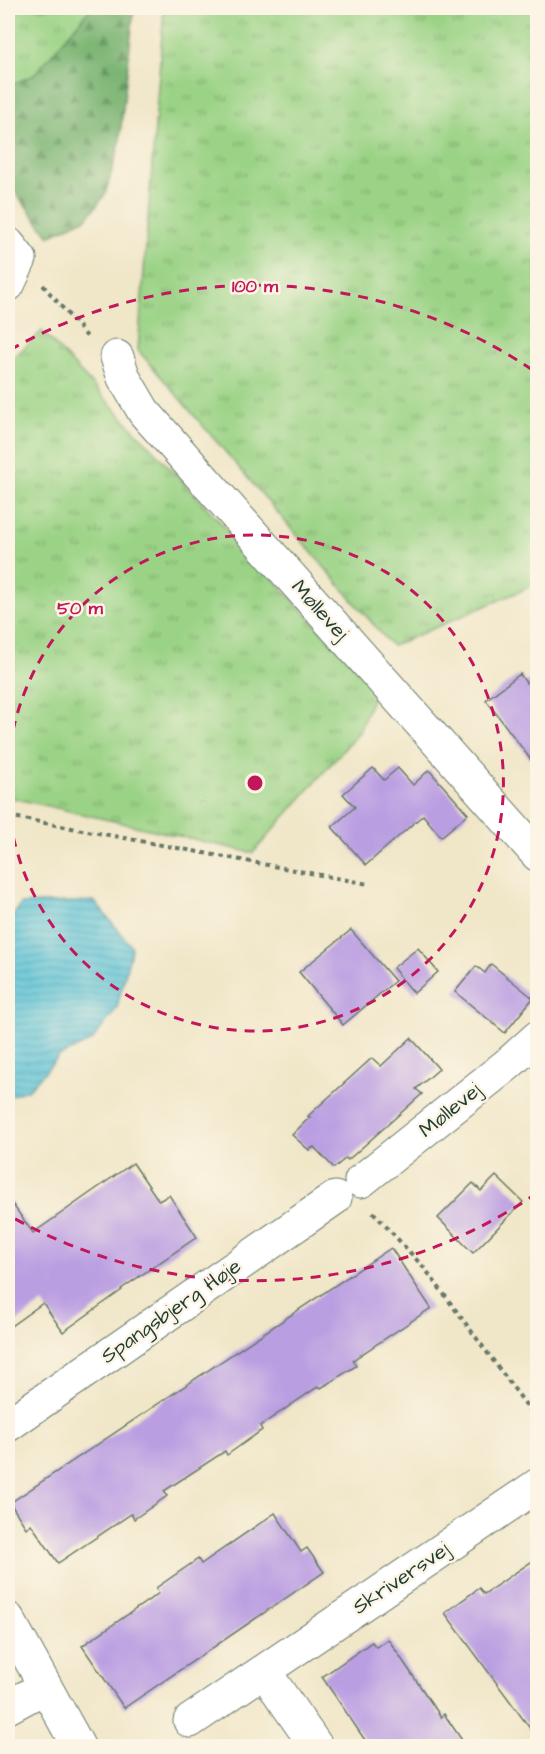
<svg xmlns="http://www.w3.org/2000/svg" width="545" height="1754" viewBox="0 0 545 1754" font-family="'Architects Daughter',sans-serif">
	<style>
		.grass { fill: url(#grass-tufts); stroke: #5d885d; stroke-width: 1.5 }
		.forest { fill: url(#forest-firs); stroke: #4e7954; stroke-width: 1.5 }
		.water { fill: url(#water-rules); stroke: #3c8086; stroke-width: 1.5 }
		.building { fill: #ba9ee2 }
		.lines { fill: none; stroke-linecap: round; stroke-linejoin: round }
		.minor-casing { stroke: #687868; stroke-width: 35 }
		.path { stroke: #687868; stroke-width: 4; stroke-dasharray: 4.5 4.5; stroke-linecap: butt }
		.minor { stroke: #fff; stroke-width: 33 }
		.ring { fill: none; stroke: #c2185b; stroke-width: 3; stroke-dasharray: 10 8 }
		.labels { text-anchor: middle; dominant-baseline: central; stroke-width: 5; stroke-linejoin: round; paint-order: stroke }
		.street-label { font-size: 21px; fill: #1f3d34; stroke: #fcf5e5 }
		.centre { fill: #c2185b; stroke: #fcf5e5; stroke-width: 3 }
		.ring-label { font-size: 18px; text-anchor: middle; font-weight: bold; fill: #c2185b; stroke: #fcf5e5; stroke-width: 5; stroke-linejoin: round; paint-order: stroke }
	</style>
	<defs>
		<pattern id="grass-tufts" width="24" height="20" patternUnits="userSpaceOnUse" patternTransform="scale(1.5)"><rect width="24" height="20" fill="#9bd386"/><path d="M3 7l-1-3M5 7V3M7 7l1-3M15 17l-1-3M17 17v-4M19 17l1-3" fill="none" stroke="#7eac6e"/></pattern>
		<pattern id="forest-firs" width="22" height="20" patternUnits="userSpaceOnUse" patternTransform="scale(1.5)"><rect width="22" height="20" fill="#7cb573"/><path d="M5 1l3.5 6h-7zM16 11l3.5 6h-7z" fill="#65945f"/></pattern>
		<pattern id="water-rules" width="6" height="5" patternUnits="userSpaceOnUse" patternTransform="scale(1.5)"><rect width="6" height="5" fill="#5ac2d7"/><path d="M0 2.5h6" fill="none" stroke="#4a9faf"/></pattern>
	</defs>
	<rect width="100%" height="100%" fill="#fcf5e5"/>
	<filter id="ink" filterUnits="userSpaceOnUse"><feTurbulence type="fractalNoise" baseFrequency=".0167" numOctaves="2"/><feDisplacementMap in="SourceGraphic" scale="12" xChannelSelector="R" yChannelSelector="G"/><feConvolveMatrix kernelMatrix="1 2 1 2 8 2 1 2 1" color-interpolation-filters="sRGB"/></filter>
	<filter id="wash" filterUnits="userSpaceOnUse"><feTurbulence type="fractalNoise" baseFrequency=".008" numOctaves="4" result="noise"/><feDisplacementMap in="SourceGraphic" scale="24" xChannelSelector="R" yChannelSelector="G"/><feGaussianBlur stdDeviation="1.35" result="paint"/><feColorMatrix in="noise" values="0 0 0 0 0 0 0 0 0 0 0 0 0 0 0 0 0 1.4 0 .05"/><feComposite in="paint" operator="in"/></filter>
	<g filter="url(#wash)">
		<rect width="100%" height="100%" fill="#f0e6c8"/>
		<path class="grass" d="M 8,8 L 92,8 L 40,73 L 8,86 Z
			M 164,8 L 537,8 L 537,584 L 392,646 L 138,350 Z
			M 42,331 L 376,689 L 359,732 L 253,853 L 8,797 L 8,363 Z"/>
		<path class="forest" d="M 91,8 L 134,8 L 119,146 L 105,195 L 87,218 L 49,236 L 8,183 L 8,86 L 34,75 Z"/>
		<path class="water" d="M 94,901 L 132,947 L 117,1008 L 92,1041 L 59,1056 L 29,1089 L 8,1097 L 8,924 L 21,904 Z"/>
		<g id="blocks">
			<path class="building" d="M 520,674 L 526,683 L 537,674 L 537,768 L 486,700 Z
				M 373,768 L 384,780 L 398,768 L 413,785 L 429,770 L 468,814 L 441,837 L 423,815 L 366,865 L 332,827 L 355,807 L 343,794 Z
				M 351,930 L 395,981 L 343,1025 L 299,972 Z
				M 418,948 L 438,972 L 414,993 L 393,968 Z
				M 491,964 L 533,998 L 505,1033 L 455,992 L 476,966 L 485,973 Z
				M 411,1038 L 439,1069 L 416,1089 L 422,1094 L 348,1160 L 346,1158 L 334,1168 L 314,1147 L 309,1150 L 292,1135 L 310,1117 L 308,1116 L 372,1058 L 381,1066 Z
				M 133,1163 L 159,1201 L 169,1195 L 197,1237 L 121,1289 L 122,1290 L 63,1332 L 43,1303 L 8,1328 L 8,1198 L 33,1233 Z
				M 496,1176 L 523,1202 L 473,1253 L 438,1218 L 473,1183 L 481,1191 Z
				M 391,1248 L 431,1308 L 353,1360 L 356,1366 L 321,1388 L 319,1386 L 260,1426 L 262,1430 L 227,1455 L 225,1451 L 164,1491 L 167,1496 L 134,1519 L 131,1514 L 58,1563 L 31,1524 L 26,1528 L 10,1503 Z
				M 275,1513 L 301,1552 L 307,1548 L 324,1572 L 124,1708 L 82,1646 L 159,1593 L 156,1588 L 198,1559 L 201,1564 Z
				M 537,1558 L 537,1738 L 445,1613 L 479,1588 L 484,1594 Z
				M 388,1639 L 441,1717 L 444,1714 L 466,1746 L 369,1746 L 322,1677 L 372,1642 L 376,1647 Z"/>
		</g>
	</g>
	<g filter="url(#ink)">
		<use href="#blocks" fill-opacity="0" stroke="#687868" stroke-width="1.5"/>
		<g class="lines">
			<g class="minor-casing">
				<path id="minor" d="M 8,244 L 20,259 L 8,285
					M 117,357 L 124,378 L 144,412 L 538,855
					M 361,1181 L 508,1064 L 538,1037
					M 8,1425 L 335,1198
					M 8,1619 L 78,1746
					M 264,1671 L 316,1746
					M 8,1707 L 45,1687
					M 190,1721 L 538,1485"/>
			</g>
			<path class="path" d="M 43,285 L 89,339
				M 8,816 L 368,884
				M 373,1212 L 426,1270 L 538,1421"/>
			<use href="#minor" class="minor"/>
		</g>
	</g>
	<g class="ring">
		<path d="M8 766A248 248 0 1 1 8 800"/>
		<path d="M537 1193A497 497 0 0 1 10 1216M10 350A497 497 0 0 1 537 373"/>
	</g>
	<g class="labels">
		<g class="street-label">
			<text transform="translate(320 610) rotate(48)">Møllevej</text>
			<text transform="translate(450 1110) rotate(-39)">Møllevej</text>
			<text transform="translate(171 1311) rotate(-35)">Spangsbjerg Høje</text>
			<text transform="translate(401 1578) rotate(-34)">Skriversvej</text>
		</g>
	</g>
	<circle cx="255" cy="783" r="9" class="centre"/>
	<g class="ring-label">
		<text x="255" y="292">100 m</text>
		<text x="80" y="614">50 m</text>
	</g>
	<rect width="545" height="1754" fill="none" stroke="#fcf5e5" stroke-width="30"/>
</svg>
